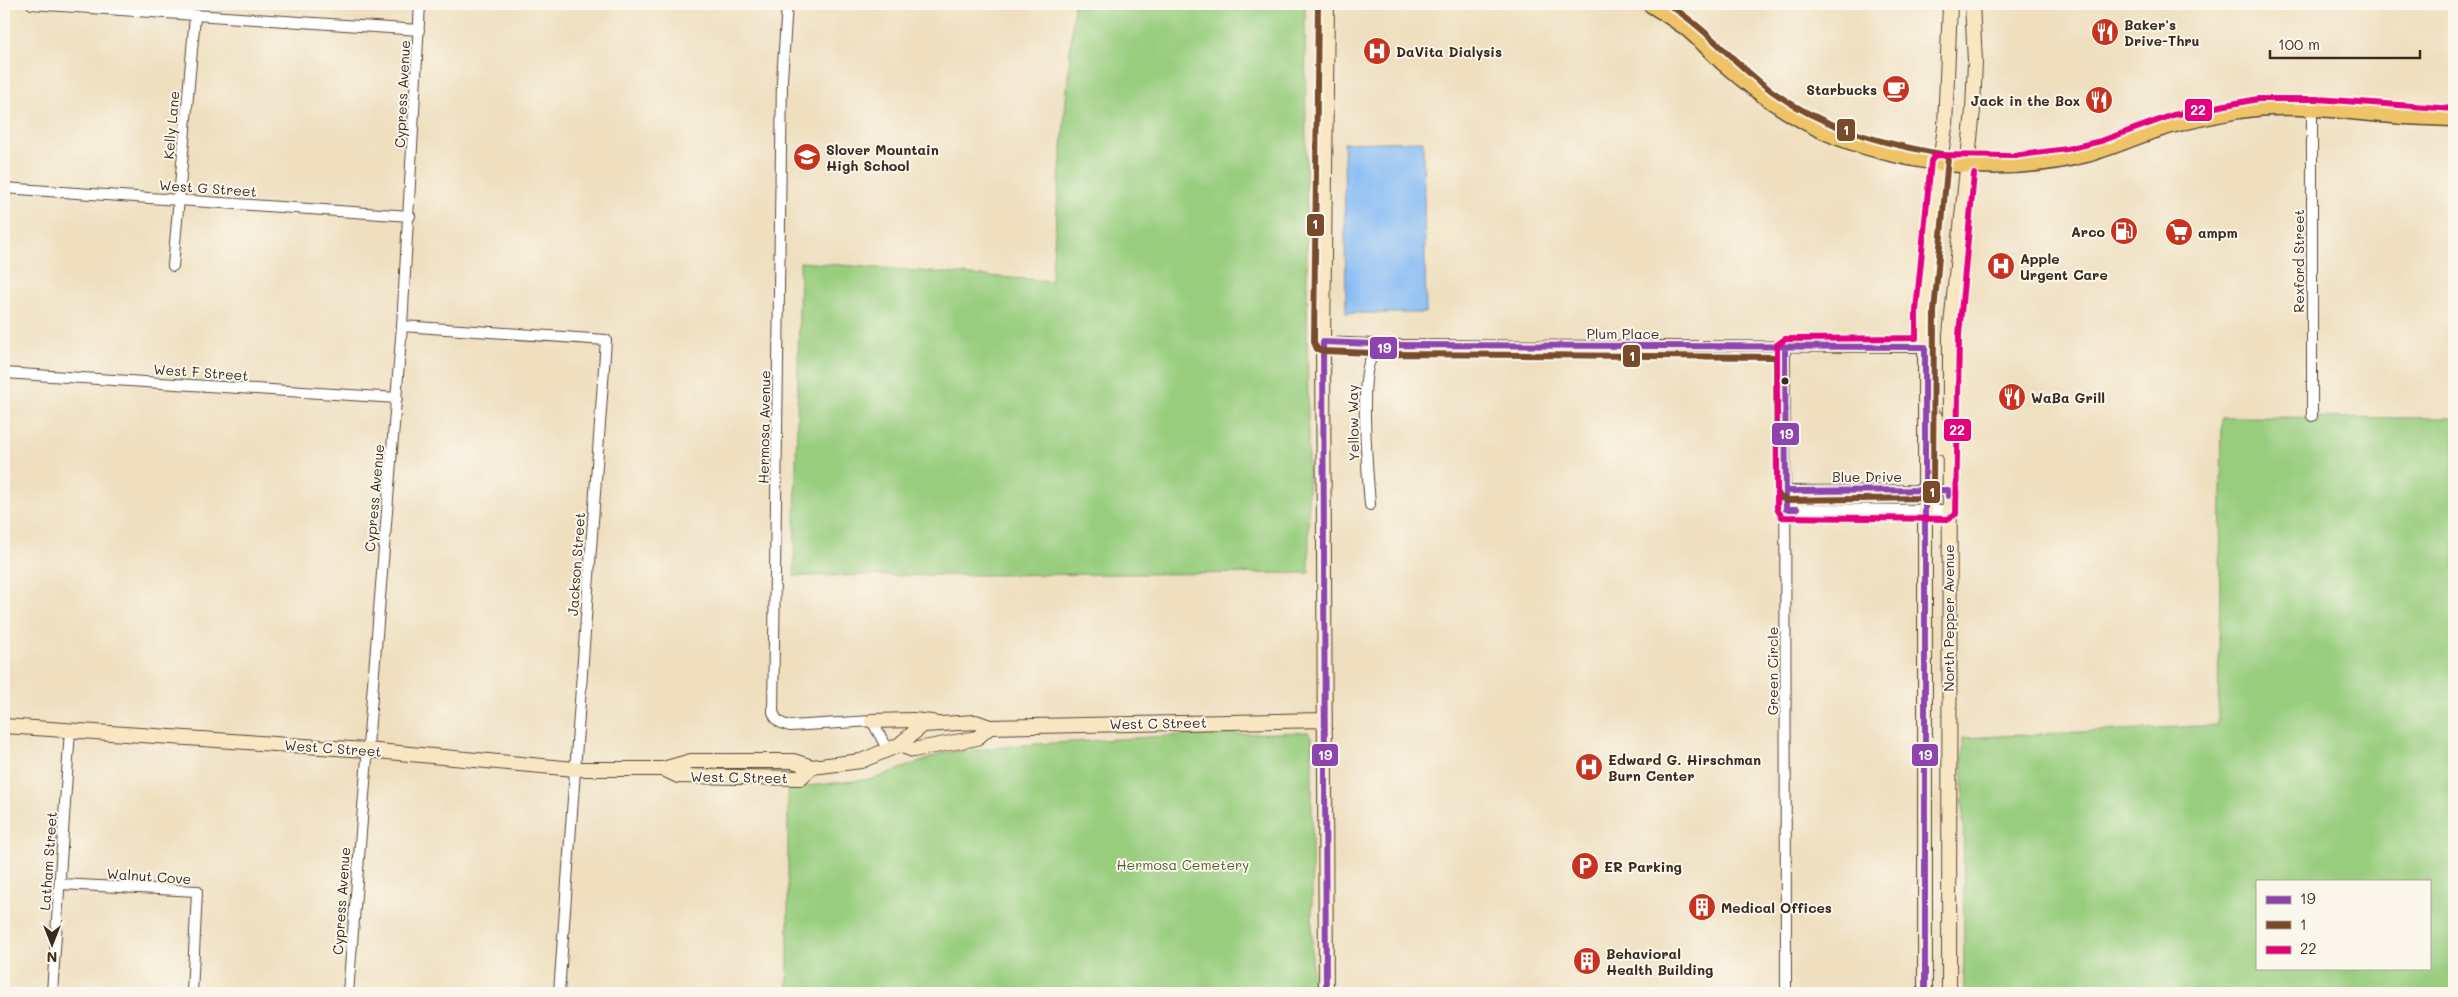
<svg xmlns="http://www.w3.org/2000/svg" width="2458" height="997" viewBox="0 0 2458 997" font-family="Mali,sans-serif">
	<style>
		.green { fill: #98cd7e; stroke: #6a7c4e; fill-rule: evenodd }
		.water { fill: #86bbf4; stroke: #607289 }
		.lines { fill: none; stroke-linecap: round; stroke-linejoin: round }
		.street-casing { stroke: #564536; stroke-width: 12 }
		.secondary-casing { stroke: #564536; stroke-width: 16 }
		.primary-casing { stroke: #564536; stroke-width: 19 }
		.street { stroke: #fff; stroke-width: 10 }
		.secondary { stroke: #f9e7c3; stroke-width: 14 }
		.primary { stroke: #efc469; stroke-width: 16 }
		.bus-1-casing { stroke: #fbf7ec; stroke-width: 10 }
		.bus-2-casing { stroke: #fbf7ec; stroke-width: 10 }
		.bus-3-casing { stroke: #fbf7ec; stroke-width: 10 }
		.bus-1 { stroke: #8e44ad; stroke-width: 6 }
		.bus-2 { stroke: #7a4b2a; stroke-width: 6 }
		.bus-3 { stroke: #e5007d; stroke-width: 6 }
		.bus-dot { fill: #3b2a1e; stroke: #fbf7ec; stroke-width: 2 }
		.labels { text-anchor: middle; dominant-baseline: central; stroke-width: 4; stroke-linejoin: round; paint-order: stroke }
		.poi-label { font-size: 14px; font-weight: bold; fill: #3b2a1e; stroke: #fbf7ec; text-anchor: start }
		.street-label { font-size: 14px; fill: #3b2a1e; stroke: #fbf7ec }
		.park-label { font-size: 14px; fill: #575b3b; stroke: #fbf7ec }
		.line-badge { stroke: #fbf7ec; stroke-width: 2 }
		.badge-label { font-size: 14px; text-anchor: middle; font-weight: bold; fill: #fff }
	</style>
	<rect width="100%" height="100%" fill="#fbf7ec"/>
	<filter id="ink" filterUnits="userSpaceOnUse"><feTurbulence type="fractalNoise" baseFrequency=".02" numOctaves="2"/><feDisplacementMap in="SourceGraphic" scale="10" xChannelSelector="R" yChannelSelector="G"/><feConvolveMatrix kernelMatrix="1 2 1 2 8 2 1 2 1" color-interpolation-filters="sRGB"/></filter>
	<filter id="wash" filterUnits="userSpaceOnUse"><feTurbulence type="fractalNoise" baseFrequency=".0096" numOctaves="4" result="noise"/><feDisplacementMap in="SourceGraphic" scale="20" xChannelSelector="R" yChannelSelector="G"/><feGaussianBlur stdDeviation="1.12" result="paint"/><feColorMatrix in="noise" values="0 0 0 0 0 0 0 0 0 0 0 0 0 0 0 0 0 1.4 0 .05"/><feComposite in="paint" operator="in"/></filter>
	<g filter="url(#wash)">
		<rect width="100%" height="100%" fill="#efdfbf"/>
		<path class="green" d="M 1074,4 L 1305,4 L 1309,573 L 794,576 L 800,262 L 1051,281 Z
			M 2222,417 L 2454,418 L 2454,993 L 1964,993 L 1963,738 L 2218,725 ZM 2257,881 L 2429,881 L 2429,968 L 2257,968 Z
			M 1308,732 L 1312,739 L 1312,993 L 788,993 L 788,788 L 873,779 L 943,753 L 1024,745 L 1164,736 Z"/>
		<path class="water" d="M 1423,141 L 1426,313 L 1346,313 L 1344,143 Z"/>
	</g>
	<g filter="url(#ink)">
		<g class="lines">
			<g class="street-casing">
				<path id="street" d="M 32,4 L 419,30
					M 787,4 L 782,80 L 773,712 C 776,721 781,724 790,726 L 872,721 L 888,750
					M 2312,107 L 2312,416
					M 4,188 L 410,216
					M 173,266 L 195,16
					M 402,326 L 606,340 L 559,993
					M 1323,342 L 1374,344 L 1383,348
					M 1785,348 L 1786,993
					M 4,373 L 397,398
					M 1786,491 L 1948,490
					M 1370,505 C 1368,478 1359,378 1371,359 C 1376,350 1384,347 1393,345 L 1925,347
					M 1786,509 L 1948,510
					M 60,884 L 197,891 L 192,993
					M 52,993 L 70,730
					M 348,993 L 402,326 L 420,4"/>
			</g>
			<g class="secondary-casing">
				<path id="secondary" d="M 1925,404 L 1935,417 L 1942,448 L 1948,450
					M 872,721 L 913,720 L 932,722
					M 4,726 L 366,750 L 575,769 L 663,769 L 691,761 L 793,761 L 812,767 L 861,761 L 899,745 L 923,725 L 976,722 L 990,727 L 1325,720
					M 899,745 L 913,750 L 977,738 L 990,727
					M 663,769 L 678,776 L 800,778 L 812,767
					M 1326,993 L 1323,342 L 1327,4
					M 1925,993 L 1925,327 L 1940,162 L 1945,127 L 1950,4
					M 1949,993 L 1950,335 L 1973,110 L 1975,61 L 1972,4"/>
			</g>
			<g class="primary-casing">
				<path id="primary" d="M 1651,4 C 1662,11 1673,18 1683,25 C 1698,36 1711,51 1724,63 C 1758,93 1794,119 1836,136 C 1915,166 2004,175 2086,154 C 2109,148 2132,137 2155,130 C 2182,121 2211,115 2239,110 C 2292,102 2342,111 2394,115 C 2414,117 2434,117 2454,118"/>
			</g>
			<use href="#street" class="street"/>
			<use href="#secondary" class="secondary"/>
			<use href="#primary" class="primary"/>
			<g class="bus-1-casing">
				<path id="bus-1" d="M 1785,348 L 1786,509 L 1797,509
					M 1786,491 L 1948,490 L 1948,496
					M 1326,993 L 1323,342 L 1374,344 L 1383,348 L 1393,345 L 1925,347 L 1925,993"/>
			</g>
			<g class="bus-2-casing">
				<path id="bus-2" d="M 1318,4 L 1314,342 L 1317,349 L 1323,351 L 1372,353 L 1383,357 L 1394,354 L 1776,357 L 1777,491 L 1780,497 L 1786,500 L 1928,498 L 1933,490 L 1934,312 L 1948,158 L 1942,154 C 1877,143 1813,125 1760,82 C 1729,57 1702,25 1667,4"/>
			</g>
			<g class="bus-3-casing">
				<path id="bus-3" d="M 1974,174 L 1959,335 L 1956,514 L 1948,519 L 1782,517 L 1777,509 L 1777,345 L 1785,339 L 1916,338 L 1916,311 L 1931,161 L 1935,155 L 2013,156 L 2067,149 L 2101,141 L 2173,115 L 2258,99 L 2317,99 L 2454,109"/>
			</g>
			<use href="#bus-1" class="bus-1"/>
			<use href="#bus-2" class="bus-2"/>
			<use href="#bus-3" class="bus-3"/>
		</g>
	</g>
	<defs>
		<g id="restaurant-disc" transform="scale(1.4375)"><circle r="9.5" fill="#c8321e" stroke="#fbf7ec"/><path d="M-5-6h1v4h1v-4h1v4h1v-4h1v5L-1.5 .5V6h-2V.5L-5-1ZM5-6V6H3V1.5H1.5Q1.5-4 5-6Z" fill="#fff"/></g>
		<g id="hospital-disc" transform="scale(1.4375)"><circle r="9.5" fill="#c8321e" stroke="#fbf7ec"/><path d="M-5-5h3v3.5h4V-5h3V5h-3V1.5h-4V5h-3Z" fill="#fff"/></g>
		<g id="cafe-disc" transform="scale(1.4375)"><circle r="9.5" fill="#c8321e" stroke="#fbf7ec"/><path d="M-5.5-4.5H6V0H3Q3 3.5 0 3.5H-2.5Q-5.5 3.5-5.5 0ZM3-3.2v2h1.7v-2ZM-6 4.5H4V6H-6Z" fill="#fff"/></g>
		<g id="school-disc" transform="scale(1.4375)"><circle r="9.5" fill="#c8321e" stroke="#fbf7ec"/><path d="M0-5L7-2L0 1L-7-2ZM-4 1L0 2.5L4 1V4Q0 6-4 4Z" fill="#fff"/></g>
		<g id="fuel-disc" transform="scale(1.4375)"><circle r="9.5" fill="#c8321e" stroke="#fbf7ec"/><path d="M-5.5-6h7V0h2V4h1.3V-2.5L3-4.5l.8-.8L6-3V5H2.5V1h-1V6h-7ZM-4.2-4.7v3.2H.2V-4.7Z" fill="#fff"/></g>
		<g id="supermarket-disc" transform="scale(1.4375)"><circle r="9.5" fill="#c8321e" stroke="#fbf7ec"/><path d="M-6-5.5h2.5l.6 2H6L4.5 2H-2.5L-4.4-4H-6ZM-1.5 3.2a1.3 1.3 0 1 0 .1 0ZM3 3.2a1.3 1.3 0 1 0 .1 0Z" fill="#fff"/></g>
		<g id="parking-disc" transform="scale(1.4375)"><circle r="9.5" fill="#c8321e" stroke="#fbf7ec"/><path d="M-3.5-5.5H1a3.5 3.5 0 0 1 0 7H-1V5.5H-3.5ZM-1-3.4V-.6H.8a1.4 1.4 0 0 0 0-2.8Z" fill="#fff"/></g>
		<g id="building-disc" transform="scale(1.4375)"><circle r="9.5" fill="#c8321e" stroke="#fbf7ec"/><path d="M-4-6H4V6H1V3H-1V6H-4ZM-2.5-4.3h1.7v1.8h-1.7ZM.8-4.3h1.7v1.8H.8ZM-2.5-1h1.7V.8h-1.7ZM.8-1h1.7V.8H.8Z" fill="#fff"/></g>
	</defs>
	<g fill-rule="evenodd">
		<use href="#restaurant-disc" x="2105" y="32"/>
		<use href="#hospital-disc" x="1377" y="51"/>
		<use href="#cafe-disc" x="1896" y="89"/>
		<use href="#restaurant-disc" x="2099" y="100"/>
		<use href="#school-disc" x="807" y="157"/>
		<use href="#fuel-disc" x="2124" y="231"/>
		<use href="#supermarket-disc" x="2179" y="232"/>
		<use href="#hospital-disc" x="2001" y="266"/>
		<use href="#restaurant-disc" x="2012" y="397"/>
		<use href="#hospital-disc" x="1589" y="767"/>
		<use href="#parking-disc" x="1585" y="866"/>
		<use href="#building-disc" x="1702" y="907"/>
		<use href="#building-disc" x="1587" y="961"/>
	</g>
	<circle class="bus-dot" cx="1785" cy="381" r="4.5"/>
	<g class="labels">
		<g class="poi-label">
			<text x="2124" y="24">Baker's<tspan x="2124" dy="16">Drive-Thru</tspan></text>
			<text x="1396" y="51">DaVita Dialysis</text>
			<text x="1877" y="89" text-anchor="end">Starbucks</text>
			<text x="2080" y="100" text-anchor="end">Jack in the Box</text>
			<text x="826" y="149">Slover Mountain<tspan x="826" dy="16">High School</tspan></text>
			<text x="2105" y="231" text-anchor="end">Arco</text>
			<text x="2198" y="232">ampm</text>
			<text x="2020" y="258">Apple<tspan x="2020" dy="16">Urgent Care</tspan></text>
			<text x="2031" y="397">WaBa Grill</text>
			<text x="1608" y="759">Edward G. Hirschman<tspan x="1608" dy="16">Burn Center</tspan></text>
			<text x="1604" y="866">ER Parking</text>
			<text x="1721" y="907">Medical Offices</text>
			<text x="1606" y="953">Behavioral<tspan x="1606" dy="16">Health Building</tspan></text>
		</g>
		<g class="street-label">
			<text transform="translate(402 94) rotate(-87)">Cypress Avenue</text>
			<text transform="translate(171 125) rotate(-85)">Kelly Lane</text>
			<text transform="translate(208 188) rotate(4)">West G Street</text>
			<text transform="translate(2298 261) rotate(-90)">Rexford Street</text>
			<text x="1623" y="333">Plum Place</text>
			<text transform="translate(201 372) rotate(4)">West F Street</text>
			<text transform="translate(1353 423) rotate(-91)">Yellow Way</text>
			<text transform="translate(764 427) rotate(-89)">Hermosa Avenue</text>
			<text x="1867" y="476">Blue Drive</text>
			<text transform="translate(374 498) rotate(-85)">Cypress Avenue</text>
			<text transform="translate(576 564) rotate(-86)">Jackson Street</text>
			<text transform="translate(1948 618) rotate(-90)">North Pepper Avenue</text>
			<text transform="translate(1772 671) rotate(-90)">Green Circle</text>
			<text transform="translate(1158 723) rotate(-1)">West C Street</text>
			<text transform="translate(333 748) rotate(4)">West C Street</text>
			<text transform="translate(739 777) rotate(1)">West C Street</text>
			<text transform="translate(48 861) rotate(-86)">Latham Street</text>
			<text transform="translate(149 876) rotate(4)">Walnut Cove</text>
			<text transform="translate(341 901) rotate(-86)">Cypress Avenue</text>
		</g>
		<g class="park-label">
			<text x="1183" y="864">Hermosa Cemetery</text>
		</g>
	</g>
	<g class="line-badge">
		<rect x="2184" y="98" width="29" height="24" rx="5" fill="#e5007d"/>
		<rect x="1836" y="118" width="20" height="24" rx="5" fill="#7a4b2a"/>
		<rect x="1306" y="213" width="19" height="24" rx="5" fill="#7a4b2a"/>
		<rect x="1369" y="336" width="29" height="24" rx="5" fill="#8e44ad"/>
		<rect x="1622" y="344" width="19" height="24" rx="5" fill="#7a4b2a"/>
		<rect x="1943" y="418" width="29" height="24" rx="5" fill="#e5007d"/>
		<rect x="1771" y="422" width="29" height="24" rx="5" fill="#8e44ad"/>
		<rect x="1922" y="480" width="19" height="24" rx="5" fill="#7a4b2a"/>
		<rect x="1911" y="743" width="28" height="24" rx="5" fill="#8e44ad"/>
		<rect x="1311" y="743" width="28" height="24" rx="5" fill="#8e44ad"/>
	</g>
	<g class="badge-label">
		<text x="2198" y="115">22</text>
		<text x="1846" y="135">1</text>
		<text x="1315" y="229">1</text>
		<text x="1384" y="353">19</text>
		<text x="1632" y="361">1</text>
		<text x="1957" y="435">22</text>
		<text x="1786" y="439">19</text>
		<text x="1932" y="497">1</text>
		<text x="1925" y="760">19</text>
		<text x="1325" y="760">19</text>
	</g>
	<rect width="2458" height="997" fill="none" stroke="#fbf7ec" stroke-width="20"/>
	<rect x="2256" y="880" width="175" height="90" fill="#fbf7ec" stroke="#aea59a"/>
	<rect x="2266" y="896" width="25" height="8" fill="#8e44ad" stroke="#aea59a"/>
	<text x="2300" y="904" font-size="15" fill="#3b2a1e">19</text>
	<rect x="2266" y="921" width="25" height="8" fill="#7a4b2a" stroke="#aea59a"/>
	<text x="2300" y="930" font-size="15" fill="#3b2a1e">1</text>
	<rect x="2266" y="946" width="25" height="8" fill="#e5007d" stroke="#aea59a"/>
	<text x="2300" y="954" font-size="15" fill="#3b2a1e">22</text>
	<g transform="translate(52 944) rotate(180)" stroke="#fbf7ec" stroke-width="4" paint-order="stroke">
	<path d="M0-4L9 19L0 12L-9 19Z" fill="#3b2a1e"/>
	<text y="-8" font-size="14" font-weight="bold" text-anchor="middle" fill="#3b2a1e">N</text>
	</g>
	<path d="M2270 50v8h150v-8" fill="none" stroke="#3b2a1e" stroke-width="2.5"/>
	<text x="2278" y="50" font-size="15" fill="#3b2a1e" stroke="#fbf7ec" stroke-width="4" paint-order="stroke">100 m</text>
</svg>
